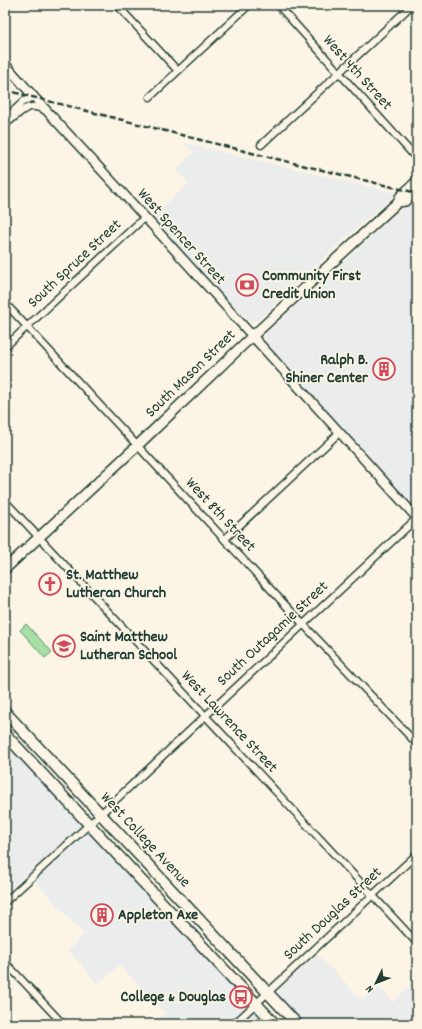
<svg xmlns="http://www.w3.org/2000/svg" width="422" height="1029" viewBox="0 0 422 1029" font-family="Dekko,sans-serif">
	<style>
		.built { fill: #ebecec }
		.green { fill: #a6e0a5; stroke: #628e6c }
		.lines { fill: none; stroke-linecap: round; stroke-linejoin: round }
		.minor-casing { stroke: #1f3d34; stroke-width: 9 }
		.tertiary-casing { stroke: #1f3d34; stroke-width: 11 }
		.secondary-casing { stroke: #1f3d34; stroke-width: 12 }
		.primary-casing { stroke: #1f3d34; stroke-width: 13 }
		.minor { stroke: #fcf5e5; stroke-width: 6 }
		.tertiary { stroke: #fcf5e5; stroke-width: 8 }
		.secondary { stroke: #fcf5e5; stroke-width: 9 }
		.primary { stroke: #fcf5e5; stroke-width: 10 }
		.rail { stroke: #1f3d34; stroke-width: 2.5; stroke-dasharray: 6 3; stroke-linecap: butt }
		.labels { text-anchor: middle; dominant-baseline: central; stroke-width: 3.5; stroke-linejoin: round; paint-order: stroke }
		.street-label { font-size: 16px; fill: #1f3d34; stroke: #fcf5e5 }
		.poi-label { font-size: 16px; font-weight: bold; fill: #1f3d34; stroke: #fcf5e5; text-anchor: start }
	</style>
	<rect width="100%" height="100%" fill="#fcf5e5"/>
	<filter id="ink" filterUnits="userSpaceOnUse"><feTurbulence type="fractalNoise" baseFrequency=".025" numOctaves="2"/><feDisplacementMap in="SourceGraphic" scale="8" xChannelSelector="R" yChannelSelector="G"/><feConvolveMatrix kernelMatrix="1 2 1 2 8 2 1 2 1" color-interpolation-filters="sRGB"/></filter>
	<g filter="url(#ink)">
		<path class="built" d="M 184,143 L 397,193 L 356,228 L 262,317 L 257,321 L 250,321 L 246,318 L 213,284 L 152,217 L 189,183 L 176,170 L 194,153 Z
			M 412,199 L 417,200 L 417,500 L 409,498 L 404,495 L 268,344 L 265,338 L 266,333 L 269,331 Z
			M 5,741 L 268,1024 L 230,1024 L 227,1022 L 225,1024 L 154,1024 L 165,1013 L 119,965 L 98,984 L 68,950 L 84,935 L 28,873 L 5,894 Z
			M 317,954 L 362,1000 L 378,986 L 393,1002 L 408,987 L 417,998 L 417,1024 L 303,1024 L 281,1000 L 278,994 L 279,990 L 282,987 Z"/>
		<path class="green" d="M 26,624 L 52,652 L 45,658 L 20,630 Z"/>
		<g class="lines">
			<g class="minor-casing">
				<path id="minor" d="M 117,5 L 178,71
					M 278,5 L 417,159
					M 150,97 L 249,5
					M 5,120 L 6,118 L 24,101 L 34,97
					M 5,124 C 13,120 23,107 31,107 C 36,106 42,109 47,111
					M 261,145 L 412,5
					M 5,303 L 303,624 L 417,744
					M 5,347 L 145,217
					M 5,501 L 417,943
					M 225,539 L 339,433
					M 5,902 L 107,808 L 417,518
					M 5,962 L 63,1024
					M 234,1024 L 417,854
					M 415,1024 L 417,1022"/>
			</g>
			<g class="tertiary-casing">
				<path id="tertiary" d="M 5,64 L 34,97 L 153,226 L 417,518"/>
			</g>
			<g class="secondary-casing">
				<path id="secondary" d="M 398,202 L 405,201 L 417,189
					M 5,569 L 138,445 L 244,344 L 398,202 L 400,197 L 417,181"/>
			</g>
			<g class="primary-casing">
				<path id="primary" d="M 5,712 L 297,1024
					M 5,734 L 275,1024"/>
			</g>
			<use href="#minor" class="minor"/>
			<use href="#tertiary" class="tertiary"/>
			<use href="#secondary" class="secondary"/>
			<use href="#primary" class="primary"/>
			<path class="rail" d="M 5,90 L 252,153 L 417,193"/>
		</g>
	</g>
	<defs>
		<g id="bank-ring" transform="scale(1.15)"><circle r="9.5" fill="#fcf5e5" stroke="#d1495b" stroke-width="1.5"/><path d="M-6-4H6V4H-6ZM0-2.3a2.3 2.3 0 1 0 0 4.6a2.3 2.3 0 1 0 0-4.6Z" fill="#d1495b"/></g>
		<g id="building-ring" transform="scale(1.15)"><circle r="9.5" fill="#fcf5e5" stroke="#d1495b" stroke-width="1.5"/><path d="M-4-6H4V6H1V3H-1V6H-4ZM-2.5-4.3h1.7v1.8h-1.7ZM.8-4.3h1.7v1.8H.8ZM-2.5-1h1.7V.8h-1.7ZM.8-1h1.7V.8H.8Z" fill="#d1495b"/></g>
		<g id="church-ring" transform="scale(1.15)"><circle r="9.5" fill="#fcf5e5" stroke="#d1495b" stroke-width="1.5"/><path d="M-1.2-6h2.4v3.5h3.3v2.4h-3.3V6h-2.4V-.1h-3.3v-2.4h3.3Z" fill="#d1495b"/></g>
		<g id="school-ring" transform="scale(1.15)"><circle r="9.5" fill="#fcf5e5" stroke="#d1495b" stroke-width="1.5"/><path d="M0-5L7-2L0 1L-7-2ZM-4 1L0 2.5L4 1V4Q0 6-4 4Z" fill="#d1495b"/></g>
		<g id="bus-ring" transform="scale(1.15)"><circle r="9.5" fill="#fcf5e5" stroke="#d1495b" stroke-width="1.5"/><path d="M-5-6H5V4H4V6H2V4H-2V6H-4V4H-5ZM-3.5-4V0h7V-4ZM-3.5 1.2v1.5H-2V1.2ZM2 1.2v1.5H3.5V1.2Z" fill="#d1495b"/></g>
	</defs>
	<g fill-rule="evenodd">
		<use href="#bank-ring" x="247" y="285"/>
		<use href="#building-ring" x="384" y="369"/>
		<use href="#church-ring" x="50" y="584"/>
		<use href="#school-ring" x="64" y="646"/>
		<use href="#building-ring" x="102" y="915"/>
		<use href="#bus-ring" x="241" y="997"/>
	</g>
	<g class="labels">
		<g class="street-label">
			<text transform="translate(357 73) rotate(48)">West 4th Street</text>
			<text transform="translate(181 237) rotate(48)">West Spencer Street</text>
			<text transform="translate(75 264) rotate(-43)">South Spruce Street</text>
			<text transform="translate(191 374) rotate(-44)">South Mason Street</text>
			<text transform="translate(220 515) rotate(47)">West 8th Street</text>
			<text transform="translate(273 634) rotate(-43)">South Outagamie Street</text>
			<text transform="translate(229 722) rotate(47)">West Lawrence Street</text>
			<text transform="translate(145 840) rotate(47)">West College Avenue</text>
			<text transform="translate(333 914) rotate(-43)">South Douglas Street</text>
		</g>
		<g class="poi-label">
			<text x="262" y="276">Community First<tspan x="262" dy="18">Credit Union</tspan></text>
			<text x="368" y="360" text-anchor="end">Ralph B.<tspan x="368" dy="18">Shiner Center</tspan></text>
			<text x="66" y="575">St. Matthew<tspan x="66" dy="18">Lutheran Church</tspan></text>
			<text x="80" y="637">Saint Matthew<tspan x="80" dy="18">Lutheran School</tspan></text>
			<text x="118" y="915">Appleton Axe</text>
			<text x="226" y="997" text-anchor="end">College &amp; Douglas</text>
		</g>
	</g>
	<rect width="422" height="1029" fill="none" stroke="#fcf5e5" stroke-width="20"/>
	<rect x="10" y="10" width="402" height="1009" fill="none" stroke="#1f3d34" stroke-width="1.5" filter="url(#ink)"/>
	<g transform="translate(376 983) rotate(227)" stroke="#fcf5e5" stroke-width="3" paint-order="stroke">
	<path d="M0-3L7 15L0 10L-7 15Z" fill="#1f3d34"/>
	<text y="-6" font-size="11" font-weight="bold" text-anchor="middle" fill="#1f3d34">N</text>
	</g>
</svg>
